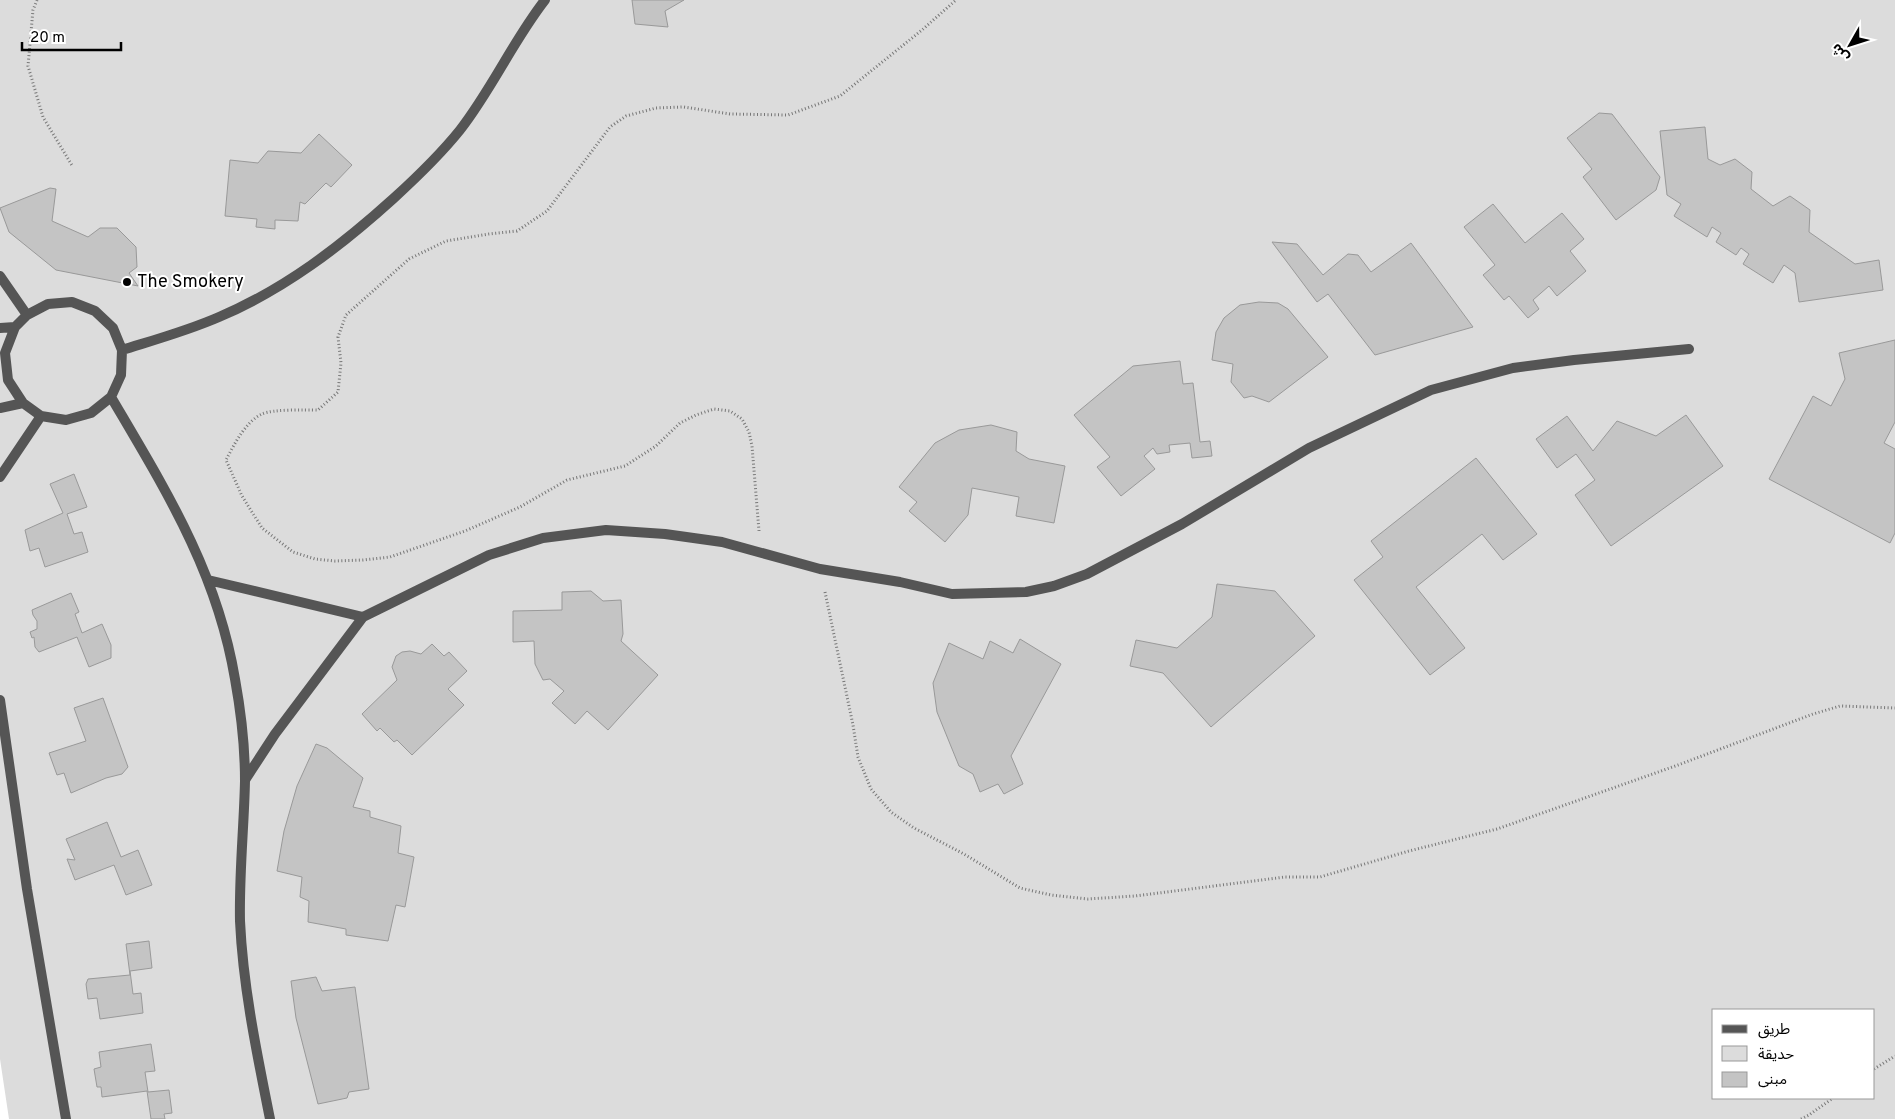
<svg xmlns="http://www.w3.org/2000/svg" width="1895" height="1119" viewBox="0 0 1895 1119" font-family="Overpass,'Noto Sans Arabic',sans-serif">
	<style>
		.green { fill: #dcdcdc; fill-rule: evenodd }
		.building { fill: #c4c4c4; stroke: #999 }
		.lines { fill: none; stroke-linecap: round; stroke-linejoin: round }
		.path { stroke: #777; stroke-width: 3; stroke-dasharray: 1 2.5; stroke-linecap: butt }
		.minor { stroke: #555; stroke-width: 10 }
		.poi-dot { fill: #000; stroke: #fff; stroke-width: 2 }
		.labels { text-anchor: middle; dominant-baseline: central; stroke-width: 4; stroke-linejoin: round; paint-order: stroke }
		.poi-label { font-size: 18px; fill: #000; stroke: #fff; text-anchor: start }
	</style>
	<rect width="100%" height="100%" fill="#fff"/>
	<path class="green" d="M 0,0 L 1895,0 L 1895,1119 L 9,1119 L 0,1059 ZM 1714,1010 L 1874,1010 L 1874,1098 L 1714,1098 Z"/>
	<path class="building" d="M 632,0 L 684,0 L 665,11 L 668,27 L 635,24 Z
		M 1599,113 L 1612,114 L 1660,177 L 1656,190 L 1616,220 L 1583,177 L 1592,169 L 1567,138 Z
		M 1705,127 L 1708,159 L 1720,165 L 1735,159 L 1752,172 L 1751,189 L 1773,206 L 1790,196 L 1810,210 L 1809,232 L 1855,264 L 1879,260 L 1883,290 L 1799,302 L 1795,273 L 1784,265 L 1773,283 L 1743,264 L 1749,254 L 1741,248 L 1736,255 L 1716,242 L 1721,233 L 1712,227 L 1707,237 L 1674,216 L 1681,204 L 1667,195 L 1660,131 Z
		M 319,134 L 352,165 L 331,187 L 326,183 L 305,204 L 300,202 L 298,221 L 275,220 L 275,229 L 256,227 L 257,219 L 225,216 L 230,160 L 258,163 L 268,151 L 301,153 Z
		M 50,188 L 56,189 L 52,221 L 88,237 L 100,228 L 117,228 L 136,247 L 137,267 L 129,273 L 138,286 L 56,270 L 9,232 L 0,208 Z
		M 1493,204 L 1525,243 L 1562,213 L 1584,239 L 1570,251 L 1586,271 L 1557,296 L 1549,286 L 1533,300 L 1539,309 L 1528,318 L 1509,296 L 1504,300 L 1483,275 L 1495,265 L 1464,227 Z
		M 1272,242 L 1297,244 L 1323,275 L 1348,254 L 1358,255 L 1371,272 L 1411,243 L 1473,327 L 1375,355 L 1328,294 L 1317,302 Z
		M 1259,302 L 1278,303 L 1288,309 L 1328,357 L 1269,402 L 1252,396 L 1244,398 L 1231,382 L 1233,364 L 1212,360 L 1216,332 L 1224,318 L 1240,305 Z
		M 1895,340 L 1895,422 L 1884,443 L 1895,449 L 1895,533 L 1890,543 L 1769,479 L 1813,396 L 1831,406 L 1845,379 L 1839,353 Z
		M 1180,361 L 1183,384 L 1193,383 L 1200,442 L 1210,441 L 1212,456 L 1192,458 L 1190,443 L 1169,445 L 1170,452 L 1157,454 L 1153,448 L 1144,456 L 1155,469 L 1121,496 L 1097,467 L 1110,457 L 1074,415 L 1133,366 Z
		M 1686,415 L 1723,466 L 1611,546 L 1575,495 L 1595,480 L 1576,454 L 1557,468 L 1536,439 L 1567,416 L 1593,451 L 1617,421 L 1656,436 Z
		M 991,425 L 1017,432 L 1016,451 L 1029,459 L 1065,466 L 1054,523 L 1016,516 L 1019,497 L 972,488 L 968,515 L 945,542 L 909,511 L 917,502 L 899,487 L 935,443 L 959,430 Z
		M 1476,458 L 1537,534 L 1503,560 L 1482,534 L 1416,587 L 1465,648 L 1430,675 L 1354,580 L 1383,557 L 1371,541 Z
		M 74,474 L 87,507 L 67,514 L 74,534 L 82,532 L 88,552 L 45,567 L 39,548 L 30,551 L 25,530 L 63,513 L 50,484 Z
		M 1217,584 L 1275,591 L 1315,636 L 1211,727 L 1163,673 L 1130,666 L 1136,640 L 1177,648 L 1212,617 Z
		M 591,591 L 603,601 L 621,600 L 623,634 L 621,641 L 658,675 L 608,730 L 587,711 L 575,724 L 552,703 L 564,691 L 550,679 L 543,680 L 535,664 L 534,641 L 513,642 L 513,611 L 562,610 L 562,592 Z
		M 71,593 L 79,612 L 75,614 L 82,633 L 102,624 L 111,645 L 111,658 L 89,667 L 77,637 L 39,652 L 35,647 L 34,637 L 32,638 L 30,632 L 37,629 L 37,621 L 33,615 L 32,610 Z
		M 1020,639 L 1061,664 L 1011,756 L 1023,784 L 1004,794 L 998,784 L 980,792 L 973,774 L 959,766 L 937,712 L 933,683 L 949,643 L 983,659 L 990,641 L 1013,653 Z
		M 432,644 L 444,656 L 449,652 L 467,671 L 448,689 L 464,705 L 412,755 L 397,740 L 394,742 L 380,728 L 377,731 L 362,714 L 397,680 L 392,667 L 396,656 L 402,652 L 410,651 L 421,654 Z
		M 103,698 L 128,767 L 122,774 L 106,778 L 71,793 L 64,773 L 57,775 L 49,753 L 86,741 L 74,708 Z
		M 316,744 L 327,748 L 363,778 L 353,807 L 370,811 L 370,817 L 401,826 L 398,853 L 414,857 L 405,907 L 396,905 L 388,941 L 346,935 L 346,929 L 308,922 L 309,901 L 300,897 L 302,877 L 277,871 L 284,831 L 297,786 Z
		M 107,822 L 121,857 L 138,850 L 152,885 L 126,895 L 114,865 L 75,880 L 67,859 L 75,860 L 66,839 Z
		M 149,941 L 152,968 L 130,971 L 133,994 L 141,993 L 143,1013 L 100,1019 L 97,998 L 88,999 L 86,984 L 88,979 L 130,975 L 126,944 Z
		M 316,977 L 322,991 L 355,987 L 369,1089 L 349,1092 L 347,1098 L 318,1104 L 296,1018 L 291,981 Z
		M 151,1044 L 155,1071 L 145,1072 L 148,1092 L 169,1090 L 172,1113 L 164,1114 L 165,1119 L 151,1119 L 147,1091 L 102,1097 L 101,1087 L 97,1087 L 94,1069 L 101,1067 L 99,1052 Z"/>
	<g class="lines">
		<path class="path" d="M 37,0 L 33,10 L 28,66 L 43,117 L 73,167
			M 759,531 L 752,446 L 749,432 L 742,419 L 730,411 L 714,409 L 696,415 L 680,423 L 656,446 L 625,466 L 567,480 L 520,507 L 465,531 L 390,557 L 363,560 L 335,561 L 315,559 L 293,552 L 262,528 L 242,496 L 226,460 C 234,445 245,422 262,414 C 273,409 305,410 318,410 L 338,392 L 341,363 L 338,337 L 346,315 L 409,259 L 446,241 L 489,234 L 517,231 L 547,211 L 610,127 L 626,116 L 656,108 L 684,107 L 730,114 L 788,115 L 840,96 L 922,30 L 956,0
			M 825,592 L 853,725 L 858,757 L 871,789 L 891,812 L 914,828 L 964,854 L 1020,888 L 1051,895 L 1088,899 L 1135,896 L 1285,877 L 1320,877 L 1409,851 L 1497,829 L 1678,765 L 1813,714 L 1840,706 L 1895,708
			M 1874,1069 L 1895,1056
			M 1801,1119 L 1809,1115 L 1833,1098"/>
		<path class="minor" d="M 0,276 L 27,315
			M 0,328 L 15,327 L 27,315 L 48,304 L 72,302 L 95,311 L 113,328 L 122,350 L 121,375 L 111,397 L 91,413 L 66,420 L 41,416 L 23,403 L 8,380 L 5,353 L 15,327
			M 122,350 C 154,340 187,331 219,317 C 285,289 341,246 394,198 C 417,177 440,155 460,130 C 492,89 513,41 545,0
			M 111,397 C 165,489 217,571 235,679 C 241,712 245,747 245,781 C 244,827 239,874 240,921 C 243,987 257,1054 270,1119
			M 0,408 L 23,403
			M 0,477 L 41,416
			M 208,580 L 363,617
			M 0,700 L 27,889 L 66,1119
			M 245,780 L 275,734 L 363,617 L 489,555 L 543,538 L 606,530 L 665,534 L 722,542 L 820,569 L 900,582 L 952,594 L 1026,592 L 1054,586 L 1087,574 L 1182,524 L 1309,448 L 1431,390 L 1513,368 L 1574,360 L 1689,349"/>
	</g>
	<circle class="poi-dot" cx="127" cy="282" r="5"/>
	<g class="labels">
		<g class="poi-label">
			<text x="137" y="282">The Smokery</text>
		</g>
	</g>
	<rect x="1712" y="1009" width="162" height="90" fill="#ffffff" stroke="#999999"/>
	<rect x="1722" y="1025" width="25" height="8" fill="#555555" stroke="#999999"/>
	<text x="1758" y="1034" font-size="15" fill="#000000">طريق</text>
	<rect x="1722" y="1046" width="25" height="15" fill="#dcdcdc" stroke="#999999"/>
	<text x="1758" y="1059" font-size="15" fill="#000000">حديقة</text>
	<rect x="1722" y="1072" width="25" height="15" fill="#c4c4c4" stroke="#999999"/>
	<text x="1758" y="1084" font-size="15" fill="#000000">مبنى</text>
	<g transform="translate(1850 45) rotate(231)" stroke="#ffffff" stroke-width="4" paint-order="stroke">
	<path d="M0-4L9 19L0 12L-9 19Z" fill="#000000"/>
	<text y="-8" font-size="14" font-weight="bold" text-anchor="middle" fill="#000000">ش</text>
	</g>
	<path d="M22 42v8h99v-8" fill="none" stroke="#000000" stroke-width="2.5"/>
	<text x="30" y="42" font-size="15" fill="#000000" stroke="#ffffff" stroke-width="4" paint-order="stroke">20 m</text>
</svg>
